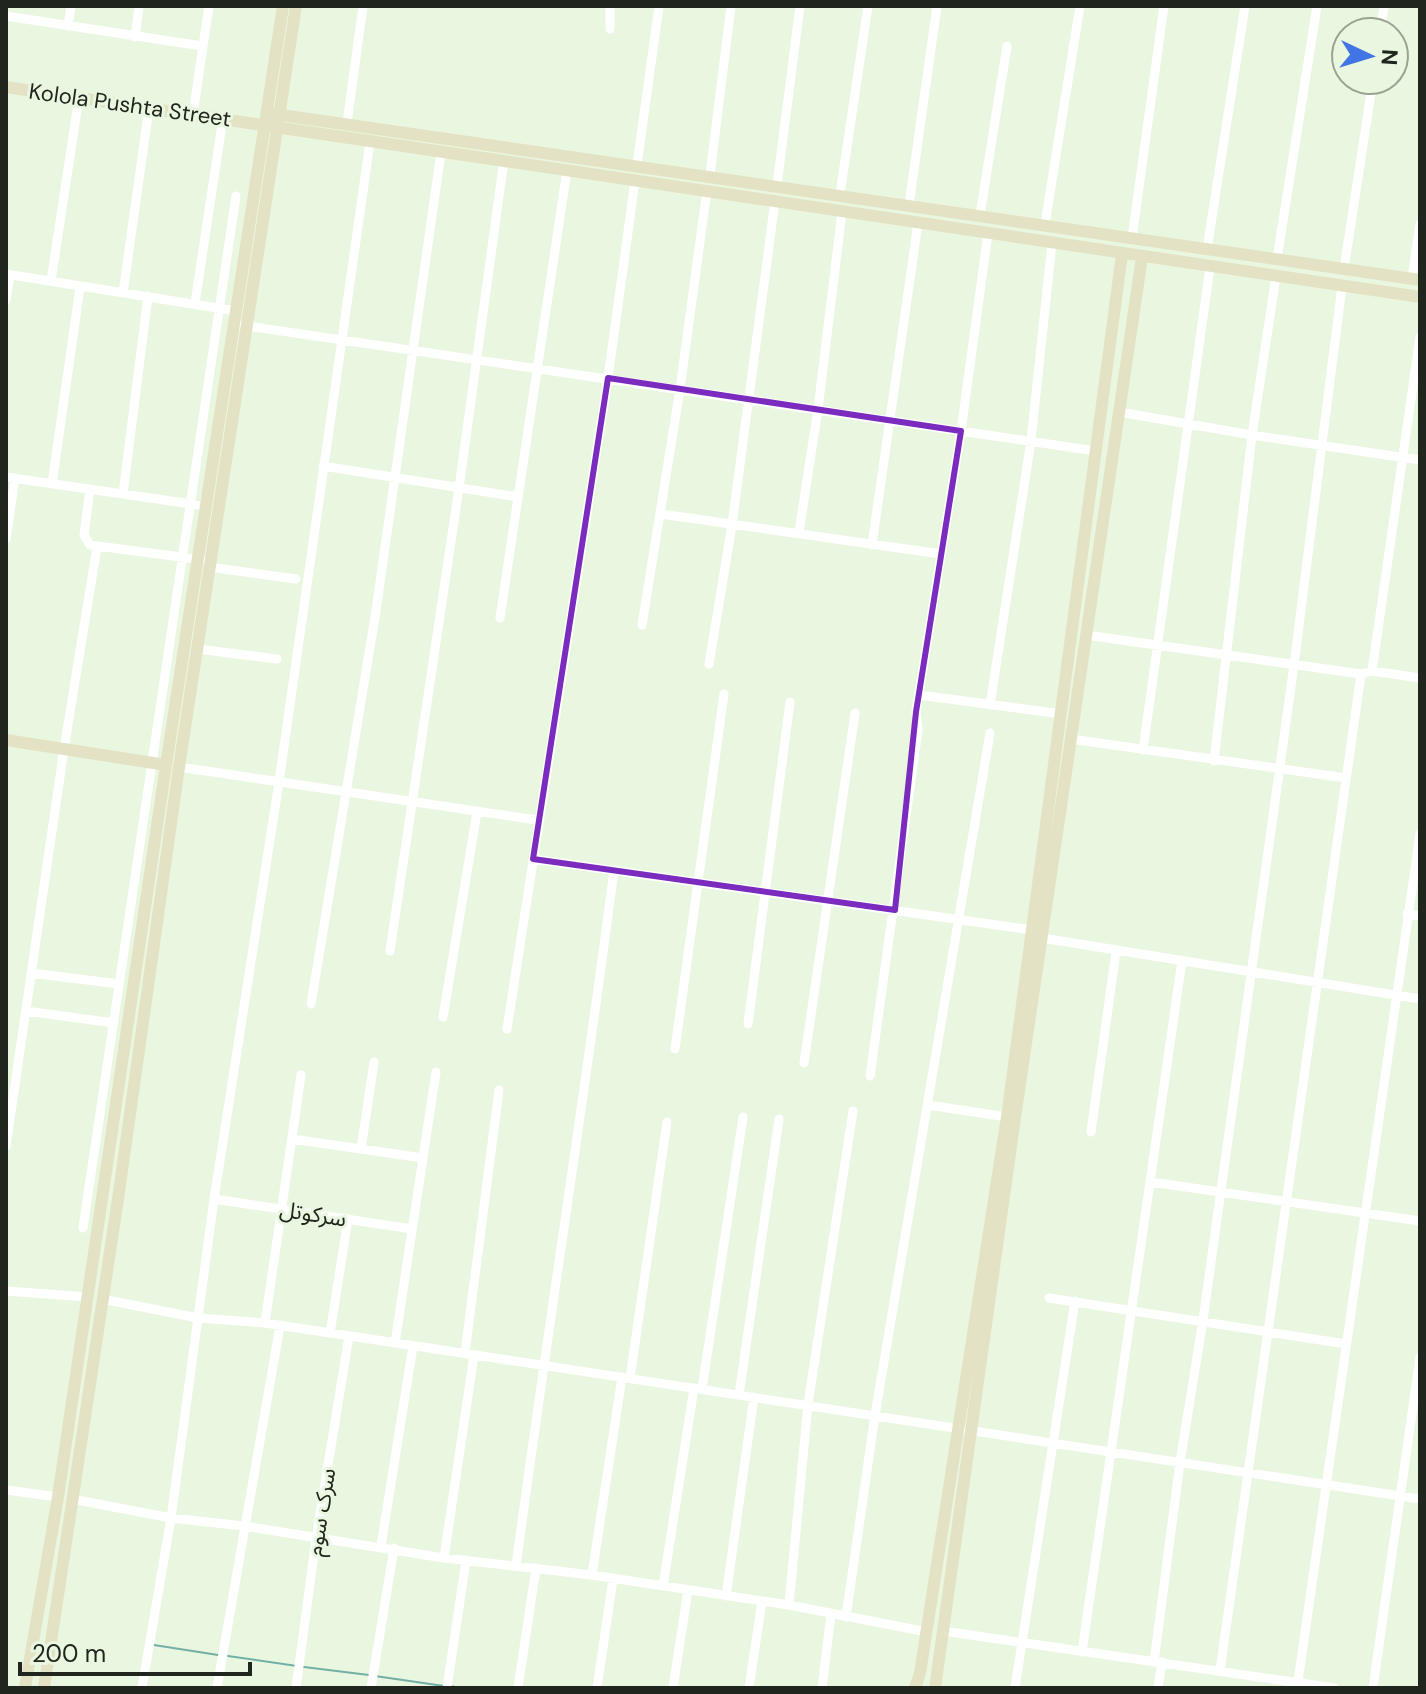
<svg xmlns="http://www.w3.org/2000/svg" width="1426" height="1694" viewBox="0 0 1426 1694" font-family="'DM Sans','Noto Sans Arabic',sans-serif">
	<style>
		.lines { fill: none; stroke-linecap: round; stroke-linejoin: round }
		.stream { stroke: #72afa7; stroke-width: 2 }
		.street { stroke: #fff; stroke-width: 9 }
		.secondary { stroke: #e4e2c4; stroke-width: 12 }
		.marked { fill: none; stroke: #7b2cbf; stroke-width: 6; stroke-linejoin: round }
		.labels { text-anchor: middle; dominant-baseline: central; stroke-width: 6; stroke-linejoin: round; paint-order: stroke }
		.street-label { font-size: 22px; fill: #20251d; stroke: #eaf7e0 }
	</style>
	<rect width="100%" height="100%" fill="#eaf7e0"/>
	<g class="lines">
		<path class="stream" d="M 154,1645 L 218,1655
			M 228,1656 L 297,1666
			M 304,1667 L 369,1675
			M 375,1676 L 444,1686
			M 450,1686 L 461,1688"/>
		<path class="street" d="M 610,6 L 610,29
			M 6,16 L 202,46
			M 68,26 L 71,6
			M 1380,32 L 1384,6
			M 135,37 L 139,6
			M 193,114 L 209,6
			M 347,123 L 363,6
			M 637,165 L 659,6
			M 710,175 L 731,6
			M 777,185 L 800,6
			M 840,194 L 868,6
			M 909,205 L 937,6
			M 980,215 L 1007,46
			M 1045,224 L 1080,6
			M 1132,238 L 1164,6
			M 1207,249 L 1245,6
			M 1277,259 L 1317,6
			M 1344,269 L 1373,80
			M 6,274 L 236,311
			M 1412,278 L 1420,224
			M 51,281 L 79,97
			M 123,293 L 149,108
			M 6,300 L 10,275
			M 195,303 L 223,118
			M 240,325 L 1096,451
			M 1119,412 L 1252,435 L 1420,460
			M 323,466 L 518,497
			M 6,477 L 205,506
			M 52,484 L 80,287
			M 90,489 L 84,535 L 90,545 L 203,560
			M 123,494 L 148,296
			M 661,514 L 941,554
			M 799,532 L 818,409 L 842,212
			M 6,539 L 15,478
			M 872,545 L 918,223
			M 209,567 L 296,579
			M 500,618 L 567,170
			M 642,625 L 680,389 L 707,190
			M 1086,635 L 1361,674 L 1372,671 L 1420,678
			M 197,649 L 277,659
			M 709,664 L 732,525 L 775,201
			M 1372,671 L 1420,337
			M 919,695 L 1062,714
			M 990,705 L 1031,441 L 1052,243
			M 1071,739 L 1346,778
			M 1143,750 L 1210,267
			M 1214,761 L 1252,435 L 1276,276
			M 179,767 L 537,820
			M 533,859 L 1032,930
			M 1407,914 L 1420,916
			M 1042,938 L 1420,999
			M 390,951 L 459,488 L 504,160
			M 31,973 L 119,984
			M 311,1004 L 376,611 L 441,152
			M 26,1011 L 114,1023
			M 443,1017 L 477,812
			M 748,1024 L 790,702
			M 507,1029 L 608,378 L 635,181
			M 675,1049 L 724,694
			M 804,1063 L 855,713
			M 870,1076 L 918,730 L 916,712 L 961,431 L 988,233
			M 928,1105 L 1007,1117
			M 1091,1132 L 1116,951
			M 292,1139 L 423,1158
			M 6,1146 L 64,749 L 97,547
			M 361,1149 L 374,1062
			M 1151,1182 L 1420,1221
			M 214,1199 L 412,1229
			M 83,1228 L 236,196
			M 6,1291 L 88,1297
			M 1049,1298 L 1346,1344
			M 102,1299 L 198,1318 L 265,1323 L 1420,1499
			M 265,1323 L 301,1075
			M 330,1333 L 348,1219
			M 395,1343 L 436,1072
			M 465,1353 L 499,1090
			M 630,1378 L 667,1122
			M 702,1389 L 743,1117
			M 739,1395 L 779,1119
			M 6,1490 L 58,1497
			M 72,1499 L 171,1518 L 244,1526 L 444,1558 L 592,1575 L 789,1605 L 927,1632
			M 381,1546 L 413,1346
			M 444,1558 L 474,1355
			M 516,1566 C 547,1334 584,1102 614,870
			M 592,1575 L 622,1377
			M 663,1586 L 694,1388
			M 726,1596 L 754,1397
			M 789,1605 L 808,1404 L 853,1111
			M 846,1617 L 875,1415 L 990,733
			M 943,1631 L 1334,1688
			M 1082,1652 L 1182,961
			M 1154,1662 L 1180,1462 L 1203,1320 L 1294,665 L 1342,286
			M 1220,1671 L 1361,674
			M 142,1688 L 171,1518 L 214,1199 L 279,782 L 370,142
			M 217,1688 L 280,1326
			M 296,1688 L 316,1539 L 349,1336
			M 371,1688 L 394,1548
			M 447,1688 L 466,1560
			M 518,1688 L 536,1568
			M 597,1688 L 613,1579
			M 673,1688 L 688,1590
			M 749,1688 L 762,1601
			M 822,1688 L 831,1614
			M 1015,1688 L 1075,1301
			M 1158,1688 L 1162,1662
			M 1297,1688 L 1420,834
			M 1373,1688 L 1420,1357"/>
		<path class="secondary" d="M 6,87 L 1420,297
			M 274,114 L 1420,280
			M 6,740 L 166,765
			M 25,1688 L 58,1497 L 166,765 L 283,6
			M 44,1688 L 118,1199 L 179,767 L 296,6
			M 915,1688 L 920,1673 L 1007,1117 L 1122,254
			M 935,1688 L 1015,1118 L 1142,257"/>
	</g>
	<path class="marked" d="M 608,378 L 961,431 L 916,712 L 895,910 L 533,859 Z"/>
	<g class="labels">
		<g class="street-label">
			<text transform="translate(130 105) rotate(8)">Kolola Pushta Street</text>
			<text transform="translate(313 1214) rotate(9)">سرکوتل</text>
			<text transform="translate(321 1512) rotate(-81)">سرک سوم</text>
		</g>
	</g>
	<rect width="1426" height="1694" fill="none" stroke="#20251d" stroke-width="16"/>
	<g transform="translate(1370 56) rotate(94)"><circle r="38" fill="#eaf7e0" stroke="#99a392" stroke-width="2"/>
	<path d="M0-6L14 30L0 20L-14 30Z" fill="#4174e5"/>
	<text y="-12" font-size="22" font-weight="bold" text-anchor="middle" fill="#20251d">N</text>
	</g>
	<path d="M20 1662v12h230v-12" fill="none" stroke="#20251d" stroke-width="4"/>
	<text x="32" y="1662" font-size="24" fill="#20251d" stroke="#eaf7e0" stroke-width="6" paint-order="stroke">200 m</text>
</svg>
